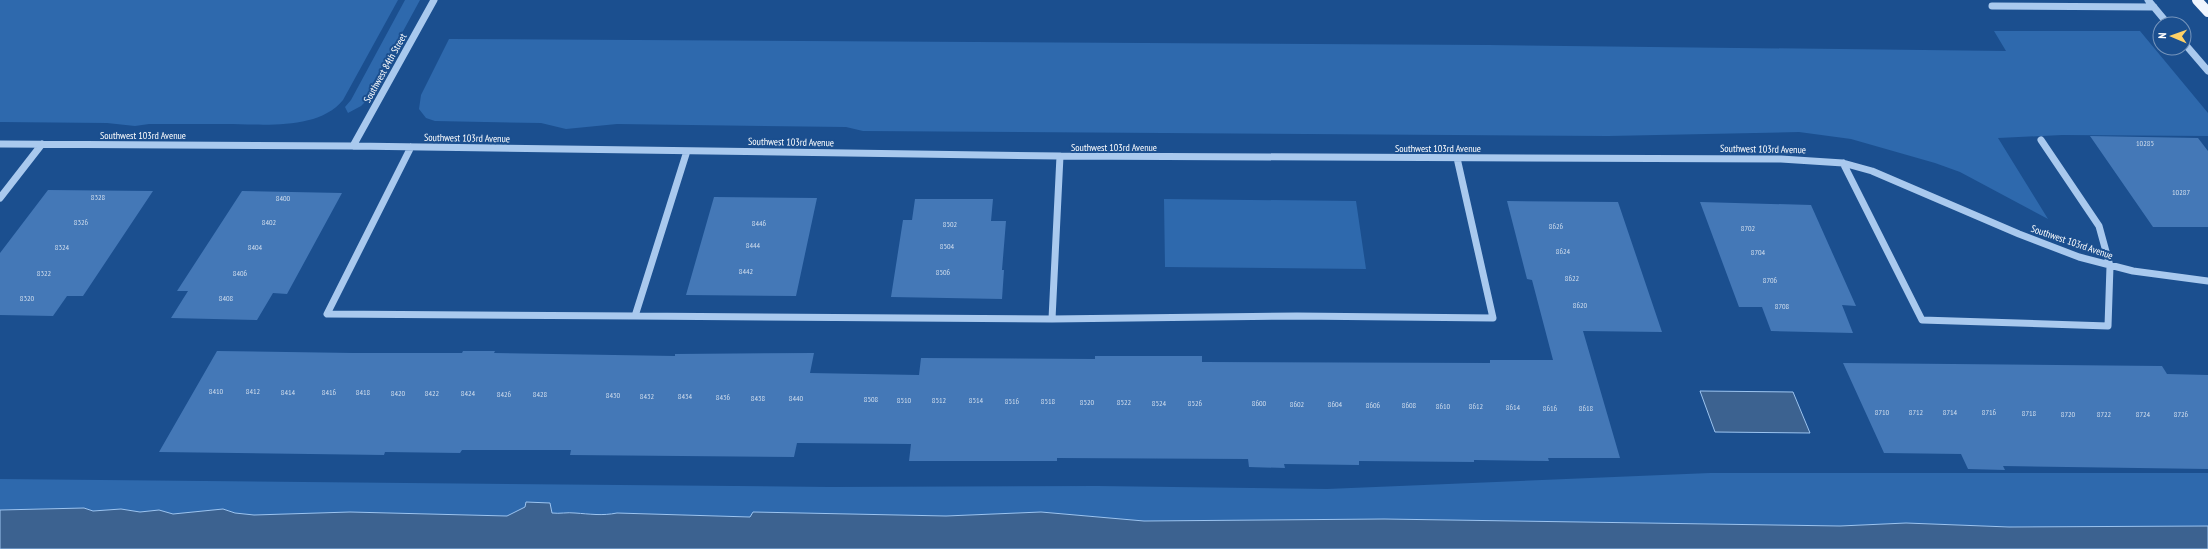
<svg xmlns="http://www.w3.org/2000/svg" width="2208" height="549" viewBox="0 0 2208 549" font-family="'PT Sans Narrow',sans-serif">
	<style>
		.green { fill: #2e69ad }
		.water { fill: #3c6290; stroke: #9cc4f0 }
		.building { fill: #4478b7 }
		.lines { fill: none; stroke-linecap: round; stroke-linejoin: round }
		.minor { stroke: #a9c9ee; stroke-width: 7 }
		.major { stroke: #f0f6ff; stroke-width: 10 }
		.labels { text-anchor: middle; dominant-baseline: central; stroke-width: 4; stroke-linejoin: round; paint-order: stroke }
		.number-label { font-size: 8px; fill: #d0dded }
		.street-label { font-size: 10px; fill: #fff; stroke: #1b4f8f }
	</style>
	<rect width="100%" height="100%" fill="#1b4f8f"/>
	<path class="green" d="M 0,0 L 398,0 L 343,100 C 318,131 261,124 226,124 C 200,124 175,124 149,124 L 135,126 L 107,123 L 0,122 Z
		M 405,0 L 420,0 L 364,103 L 361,106 L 348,113 L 345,107 L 351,100 Z
		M 1994,31 L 2140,31 L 2208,113 L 2208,136 L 2062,135 L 1998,138 L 2048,219 L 1960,172 L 1935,163 L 1851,139 L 1799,132 L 1608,136 L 863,131 L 846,127 L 617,124 L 566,129 L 541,123 L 435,121 L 426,118 L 419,109 L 421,95 L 449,39 L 1488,45 L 2006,51 Z
		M 1164,199 L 1356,201 L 1366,269 L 1165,267 Z
		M 1710,473 L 2208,473 L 2208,526 L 2009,527 L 1906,523 L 1840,526 L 1384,519 L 1144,521 L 1041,512 L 946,516 L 753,512 L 751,517 L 617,513 C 602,516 590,514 574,513 C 567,512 560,514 552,513 L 549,503 L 526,503 L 525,507 L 507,516 L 350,512 L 254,515 L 235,513 L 223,509 L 173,514 L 159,510 L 140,512 L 121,509 L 93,511 L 84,508 L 0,510 L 0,479 L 830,487 L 1097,486 L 1327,489 Z"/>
	<path class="water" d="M 1700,391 L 1793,392 L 1810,433 L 1715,432 Z
		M 526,502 L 550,503 L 552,513 C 560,514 567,512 575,513 C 590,514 602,516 617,513 L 750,517 L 753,512 L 946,516 L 1041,512 L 1144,521 L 1384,519 L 1840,526 L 1906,523 L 2009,527 L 2208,526 L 2208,549 L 0,549 L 0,510 L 84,508 L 93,511 L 121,509 L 140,512 L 159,510 L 173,514 L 223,509 L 235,513 L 254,515 L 350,512 L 507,516 L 525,507 Z"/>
	<path class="building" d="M 2090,136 L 2198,138 L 2208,151 L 2208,227 L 2153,227 Z
		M 48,190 L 153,191 L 83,296 L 67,296 L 53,316 L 0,315 L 0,253 Z
		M 242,191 L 342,193 L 287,294 L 273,293 L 257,320 L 171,318 L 188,291 L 177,291 Z
		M 714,197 L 817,198 L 796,296 L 686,295 Z
		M 915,199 L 993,199 L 991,221 L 1006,221 L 1002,270 L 1004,270 L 1002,299 L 891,297 L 903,220 L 912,220 Z
		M 1507,201 L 1618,202 L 1662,332 L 1583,331 L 1620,458 L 1548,458 L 1549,461 L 1474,460 L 1474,462 L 1359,461 L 1359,465 L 1284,464 L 1285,468 L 1249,467 L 1248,459 L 1057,458 L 1057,461 L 909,461 L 911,444 L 797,443 L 794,457 L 570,455 L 571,450 L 462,450 L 460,453 L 385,452 L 384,455 L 159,452 L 217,351 L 353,353 L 462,353 L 463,351 L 495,351 L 494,353 L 675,356 L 675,354 L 814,353 L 810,373 L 919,375 L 921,358 L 1095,359 L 1095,356 L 1202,356 L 1202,362 L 1490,363 L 1490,360 L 1553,360 L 1532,280 L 1527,279 Z
		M 1700,202 L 1811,205 L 1856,306 L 1842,305 L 1853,333 L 1771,331 L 1762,307 L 1739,307 Z
		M 1843,363 L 2162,366 L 2167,374 L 2208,375 L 2208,469 L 2003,466 L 2005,470 L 1968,469 L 1961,454 L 1884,453 Z"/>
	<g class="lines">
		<path class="minor" d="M 2148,0 L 2168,24
			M 1992,6 L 2154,7
			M 2184,43 L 2208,71
			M 0,144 L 353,146 L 1060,156 L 1781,159 L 1843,163 L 1872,171 L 2019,234 L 2079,257 L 2133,271 L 2208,281
			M 353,146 L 434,0
			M 411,147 L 327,314 L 635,316 L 687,151
			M 1843,163 L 1922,320 L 2108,326 L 2110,266 L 2099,226 L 2041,140
			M 0,198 L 42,144
			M 635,316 L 1052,319 L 1060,156
			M 1052,319 L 1297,316 L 1493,318 L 1457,158"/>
		<path class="major" d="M 2197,0 L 2208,12"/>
	</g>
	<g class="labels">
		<g class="number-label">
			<text x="2145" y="143">10285</text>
			<text x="2181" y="192">10287</text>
			<text x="98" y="197">8328</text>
			<text x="283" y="198">8400</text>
			<text x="81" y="222">8326</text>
			<text x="269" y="222">8402</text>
			<text x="759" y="223">8446</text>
			<text x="950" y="224">8502</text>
			<text x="1556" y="226">8626</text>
			<text x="1748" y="228">8702</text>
			<text x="753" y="245">8444</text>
			<text x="947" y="246">8504</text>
			<text x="62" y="247">8324</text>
			<text x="255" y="247">8404</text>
			<text x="1563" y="251">8624</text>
			<text x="1758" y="252">8704</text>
			<text x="746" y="271">8442</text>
			<text x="943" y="272">8506</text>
			<text x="44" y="273">8322</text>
			<text x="240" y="273">8406</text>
			<text x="1572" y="278">8622</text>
			<text x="1770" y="280">8706</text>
			<text x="27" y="298">8320</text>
			<text x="226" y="298">8408</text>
			<text x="1580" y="305">8620</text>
			<text x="1782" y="306">8708</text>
			<text x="216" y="391">8410</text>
			<text x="253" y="391">8412</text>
			<text x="288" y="392">8414</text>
			<text x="329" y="392">8416</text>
			<text x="363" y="392">8418</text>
			<text x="398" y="393">8420</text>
			<text x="432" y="393">8422</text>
			<text x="468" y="393">8424</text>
			<text x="504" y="394">8426</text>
			<text x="540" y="394">8428</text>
			<text x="613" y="395">8430</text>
			<text x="647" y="396">8432</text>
			<text x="685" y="396">8434</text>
			<text x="723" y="397">8436</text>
			<text x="758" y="398">8438</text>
			<text x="796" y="398">8440</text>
			<text x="871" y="399">8508</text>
			<text x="904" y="400">8510</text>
			<text x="939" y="400">8512</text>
			<text x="976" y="400">8514</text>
			<text x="1012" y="401">8516</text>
			<text x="1048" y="401">8518</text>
			<text x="1087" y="402">8520</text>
			<text x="1124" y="402">8522</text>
			<text x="1159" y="403">8524</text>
			<text x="1195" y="403">8526</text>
			<text x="1259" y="403">8600</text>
			<text x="1297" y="404">8602</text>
			<text x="1335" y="404">8604</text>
			<text x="1373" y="405">8606</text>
			<text x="1409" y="405">8608</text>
			<text x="1443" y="406">8610</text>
			<text x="1476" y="406">8612</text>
			<text x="1513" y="407">8614</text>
			<text x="1550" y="408">8616</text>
			<text x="1586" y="408">8618</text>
			<text x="1882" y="412">8710</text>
			<text x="1916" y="412">8712</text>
			<text x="1950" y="412">8714</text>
			<text x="1989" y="412">8716</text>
			<text x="2029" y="413">8718</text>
			<text x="2068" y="414">8720</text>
			<text x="2104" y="414">8722</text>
			<text x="2143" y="414">8724</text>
			<text x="2181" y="414">8726</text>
		</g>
		<g class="street-label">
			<text transform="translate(385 68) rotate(-61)">Southwest 84th Street</text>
			<text x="143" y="135">Southwest 103rd Avenue</text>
			<text transform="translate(467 138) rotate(1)">Southwest 103rd Avenue</text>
			<text transform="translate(791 142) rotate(1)">Southwest 103rd Avenue</text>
			<text x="1114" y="147">Southwest 103rd Avenue</text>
			<text x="1438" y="148">Southwest 103rd Avenue</text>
			<text transform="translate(1763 149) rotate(1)">Southwest 103rd Avenue</text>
			<text transform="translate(2072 242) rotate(19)">Southwest 103rd Avenue</text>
		</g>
	</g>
	<g transform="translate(2172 36) rotate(272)"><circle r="19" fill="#1b4f8f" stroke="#7695bc"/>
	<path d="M0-3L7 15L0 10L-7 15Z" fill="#ffd166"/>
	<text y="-6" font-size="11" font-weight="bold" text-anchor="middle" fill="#ffffff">N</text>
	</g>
</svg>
